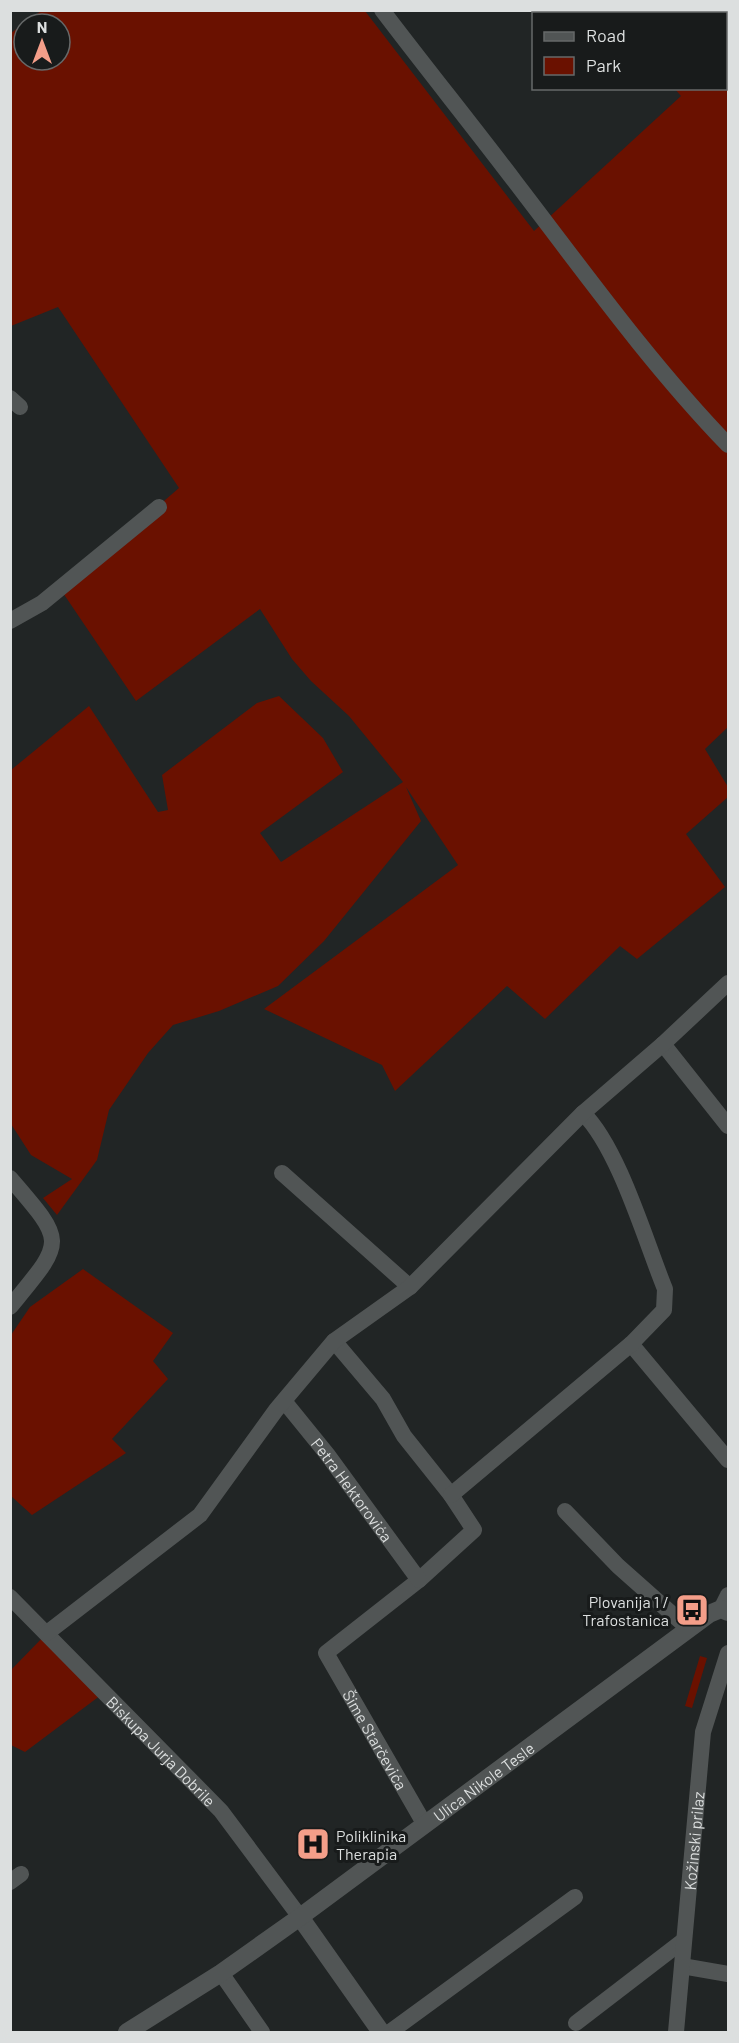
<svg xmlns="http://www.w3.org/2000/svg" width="739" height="2043" viewBox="0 0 739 2043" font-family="Barlow,sans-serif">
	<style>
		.green { fill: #6a1100; fill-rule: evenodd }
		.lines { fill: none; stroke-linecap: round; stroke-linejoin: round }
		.minor { stroke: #515555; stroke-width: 16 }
		.tertiary { stroke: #515555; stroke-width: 18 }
		.labels { text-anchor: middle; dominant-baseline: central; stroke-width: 6; stroke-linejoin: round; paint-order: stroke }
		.street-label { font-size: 16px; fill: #dcdfdf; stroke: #181b1b }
		.poi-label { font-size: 16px; fill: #dcdfdf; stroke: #181b1b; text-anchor: end }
	</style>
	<rect width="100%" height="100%" fill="#212525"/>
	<path class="green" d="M 41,11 L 365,11 L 534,231 L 681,96 L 675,89 L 726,88 L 726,14 L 617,14 L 615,11 L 728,11 L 728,727 L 705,749 L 728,787 L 728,797 L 686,834 L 725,887 L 637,959 L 620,946 L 545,1019 L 507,986 L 395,1091 L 382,1065 L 264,1009 L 458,865 L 406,787 L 421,821 L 324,941 L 278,986 L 219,1011 L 173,1025 L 148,1053 L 109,1110 L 97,1160 L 57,1215 L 43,1198 L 72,1179 L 31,1155 L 11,1124 L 11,770 L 89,706 L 158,812 L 168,810 L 162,775 L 257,703 L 279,696 L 323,738 L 343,772 L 260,833 L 281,862 L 403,782 L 349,716 L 311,681 L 292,659 L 260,609 L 136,701 L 61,590 L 179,488 L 58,307 L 11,326 L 11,33 ZM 24,24 L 60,24 L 60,60 L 24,60 Z
		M 83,1269 L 173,1333 L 153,1361 L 168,1379 L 112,1439 L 126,1453 L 32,1515 L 11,1496 L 11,1335 L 30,1307 Z
		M 47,1633 L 105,1692 L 25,1752 L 11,1745 L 10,1671 Z
		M 700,1656 L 707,1658 L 692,1708 L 685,1706 Z"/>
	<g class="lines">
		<g class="minor">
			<path d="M 382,10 C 426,68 472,125 516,183 C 585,273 650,364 728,445"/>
			<path d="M 10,398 L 20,407"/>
			<path d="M 10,621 L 42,603 L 159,507"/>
			<path d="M 663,1044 L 728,1126"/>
			<path d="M 282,1173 L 410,1287"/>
			<path d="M 10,1178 C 67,1244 65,1240 10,1307"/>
			<path id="s1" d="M 334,1341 L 383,1399 L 404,1436 L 451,1495 L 474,1530 L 419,1580 L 326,1653 L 425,1825"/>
			<path d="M 631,1344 L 728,1460"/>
			<path id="s2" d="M 284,1401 L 327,1454 L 419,1580"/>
			<path d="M 451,1495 L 631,1344 L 664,1310 L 665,1289 C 645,1240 619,1149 583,1113"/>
			<path d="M 565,1511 L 618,1566 L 689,1629"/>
			<path id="s3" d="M 10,1597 L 221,1811 L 300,1917"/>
			<path d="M 721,1609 L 728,1595"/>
			<path d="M 47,1633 L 200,1515 L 276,1410 L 334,1341 L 410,1287 L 583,1113 L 663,1044 L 728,983"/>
			<path d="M 10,1882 L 21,1874"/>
			<path d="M 682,1966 L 728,1974"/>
			<path d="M 221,1973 L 262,2032"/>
			<path d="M 576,2023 L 684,1940"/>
			<path d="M 390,2032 L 575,1897"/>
			<path id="s4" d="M 676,2032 L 703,1732 L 728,1653"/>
		</g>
		<g class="tertiary">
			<path d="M 300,1917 L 381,2032"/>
			<path id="s5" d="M 127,2032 L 221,1973 L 300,1917 L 709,1614 L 721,1609 L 728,1612"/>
		</g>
	</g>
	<defs>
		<g id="bus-square" transform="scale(1.725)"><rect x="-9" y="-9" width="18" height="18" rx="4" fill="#f49e89" stroke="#181b1b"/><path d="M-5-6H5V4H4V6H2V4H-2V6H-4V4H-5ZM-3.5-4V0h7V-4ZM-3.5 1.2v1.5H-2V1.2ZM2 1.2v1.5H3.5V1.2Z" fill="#111"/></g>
		<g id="hospital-square" transform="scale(1.725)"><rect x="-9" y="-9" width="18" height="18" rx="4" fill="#f49e89" stroke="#181b1b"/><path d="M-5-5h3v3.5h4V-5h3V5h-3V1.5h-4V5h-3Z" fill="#111"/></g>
	</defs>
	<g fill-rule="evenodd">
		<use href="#bus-square" x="692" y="1610"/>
		<use href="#hospital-square" x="313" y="1844"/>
	</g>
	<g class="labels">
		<g class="street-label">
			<text stroke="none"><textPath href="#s2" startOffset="112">Petra Hektorovića</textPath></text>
			<text stroke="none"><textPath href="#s1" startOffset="528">Šime Starčevića</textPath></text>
			<text stroke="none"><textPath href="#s3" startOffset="216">Biskupa Jurja Dobrile</textPath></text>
			<text stroke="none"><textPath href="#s5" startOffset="436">Ulica Nikole Tesle</textPath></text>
			<text stroke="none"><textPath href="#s4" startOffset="192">Kožinski prilaz</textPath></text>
		</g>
		<g class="poi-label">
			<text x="669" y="1601">Plovanija 1 /<tspan x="669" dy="18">Trafostanica</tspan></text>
			<text x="336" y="1835" text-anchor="start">Poliklinika<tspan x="336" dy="18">Therapia</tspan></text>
		</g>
	</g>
	<rect width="739" height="2043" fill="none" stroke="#dcdfdf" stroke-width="24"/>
	<rect x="532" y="12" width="195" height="78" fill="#181b1b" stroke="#666969" stroke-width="1.5"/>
	<rect x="544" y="32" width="30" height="9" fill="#515555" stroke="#666969" stroke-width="1.5"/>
	<text x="586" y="42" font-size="18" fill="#dcdfdf">Road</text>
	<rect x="544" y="57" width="30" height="18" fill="#6a1100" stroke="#666969" stroke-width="1.5"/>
	<text x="586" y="72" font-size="18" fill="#dcdfdf">Park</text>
	<g transform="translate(42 42)"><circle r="28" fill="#181b1b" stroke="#666969" stroke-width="1.5"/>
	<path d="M0-4.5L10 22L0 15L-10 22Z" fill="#f49e89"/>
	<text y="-9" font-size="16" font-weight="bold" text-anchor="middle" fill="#dcdfdf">N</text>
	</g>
</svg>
